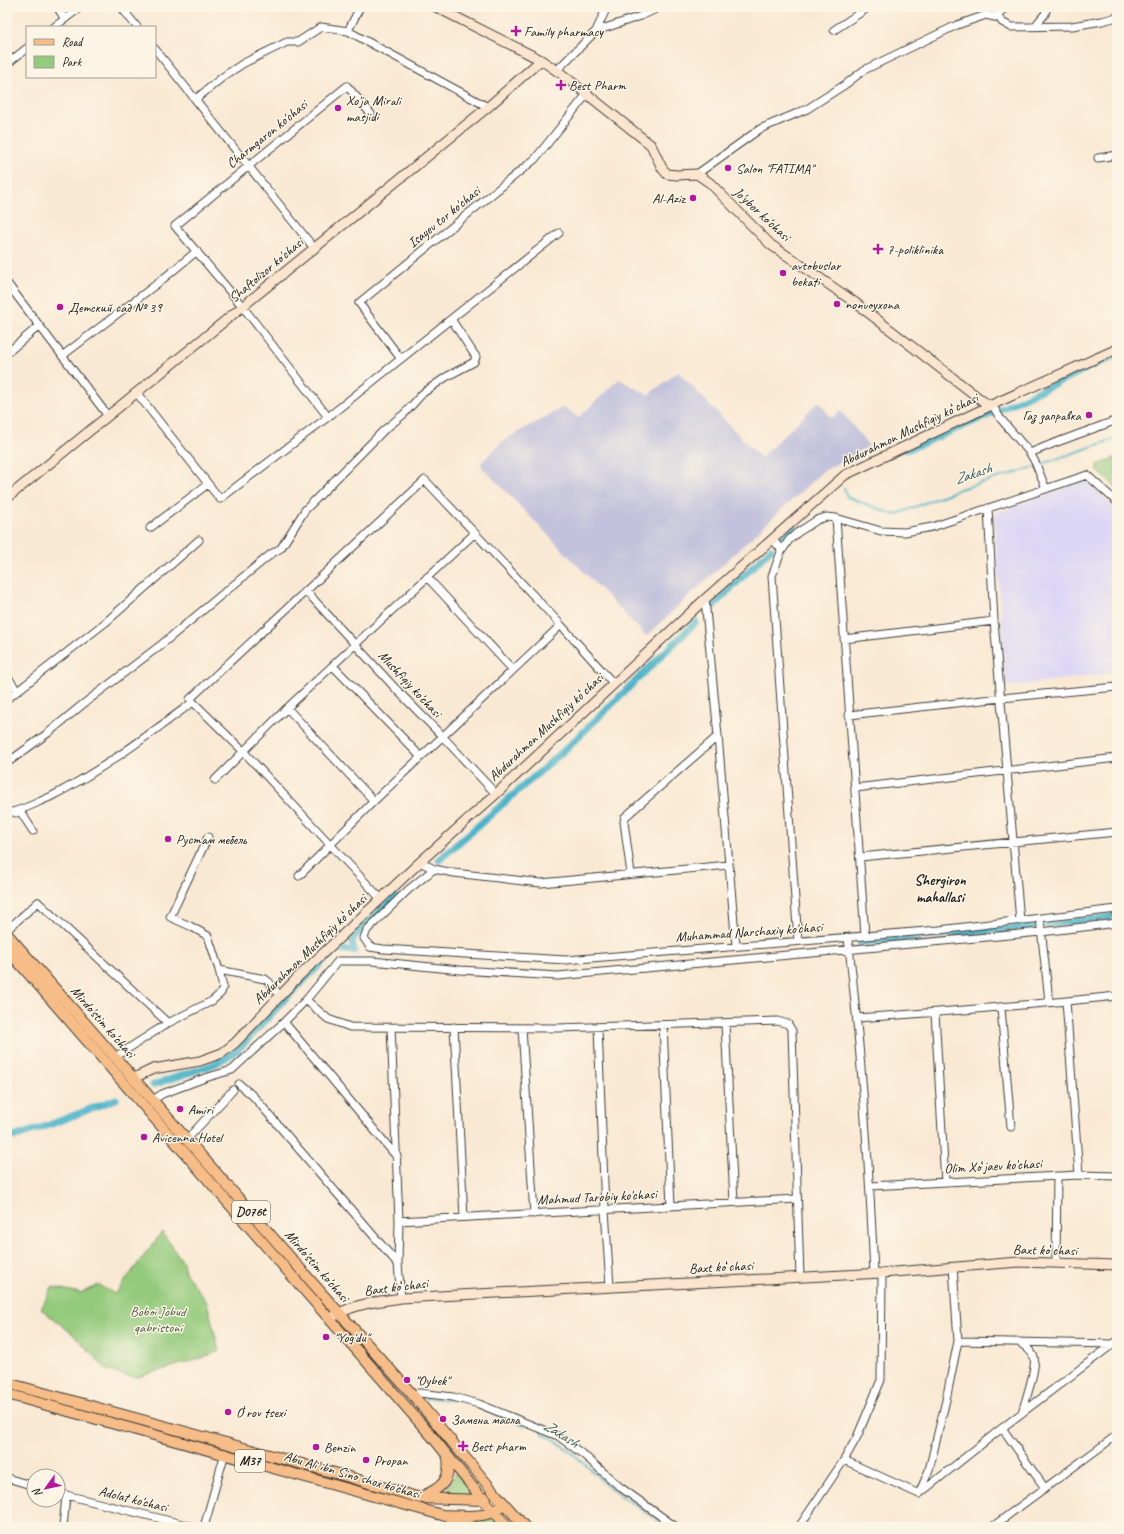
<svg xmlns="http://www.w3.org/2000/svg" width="1124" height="1534" viewBox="0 0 1124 1534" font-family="Caveat,sans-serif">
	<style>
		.built { fill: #dcd6f6 }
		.industrial { fill: #c2c2dc }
		.green { fill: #94ca7c; stroke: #58734c }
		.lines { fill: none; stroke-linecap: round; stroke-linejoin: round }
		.stream { stroke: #4bb4c9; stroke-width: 2 }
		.canal { stroke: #4bb4c9; stroke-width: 7 }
		.street-casing { stroke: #3d3b38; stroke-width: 9 }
		.secondary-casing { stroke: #3d3b38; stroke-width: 11 }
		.primary-casing { stroke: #3d3b38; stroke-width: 12 }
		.street { stroke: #fff; stroke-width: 7 }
		.secondary { stroke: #fce5cf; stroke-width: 9 }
		.primary { stroke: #f7bd88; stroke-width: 10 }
		.poi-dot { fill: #b5179e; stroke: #fcf5e5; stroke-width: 1.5 }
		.labels { text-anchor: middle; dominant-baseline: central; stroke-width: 3; stroke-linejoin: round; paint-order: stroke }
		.shield { fill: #fcf5e5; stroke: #5f5d58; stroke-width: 1 }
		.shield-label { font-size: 13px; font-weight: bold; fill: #1c1c1c }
		.poi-label { font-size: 14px; fill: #1c1c1c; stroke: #fcf5e5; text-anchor: start }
		.street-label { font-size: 14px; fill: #1c1c1c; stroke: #fcf5e5 }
		.park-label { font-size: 14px; fill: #46593e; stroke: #fcf5e5 }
		.water-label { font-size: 15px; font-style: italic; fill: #2f5961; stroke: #fcf5e5 }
		.neighbourhood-label { font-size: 15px; font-weight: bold; fill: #1c1c1c; stroke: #fcf5e5 }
	</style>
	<rect width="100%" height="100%" fill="#fcf5e5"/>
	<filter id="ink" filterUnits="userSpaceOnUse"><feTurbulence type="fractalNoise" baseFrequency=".025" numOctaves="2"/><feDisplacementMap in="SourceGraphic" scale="8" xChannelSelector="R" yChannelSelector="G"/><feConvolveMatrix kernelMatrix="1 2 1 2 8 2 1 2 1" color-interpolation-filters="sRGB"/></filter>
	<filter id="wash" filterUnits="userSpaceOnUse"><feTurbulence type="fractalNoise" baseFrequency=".012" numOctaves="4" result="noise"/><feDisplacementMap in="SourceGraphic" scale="16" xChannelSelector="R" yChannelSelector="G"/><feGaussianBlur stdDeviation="0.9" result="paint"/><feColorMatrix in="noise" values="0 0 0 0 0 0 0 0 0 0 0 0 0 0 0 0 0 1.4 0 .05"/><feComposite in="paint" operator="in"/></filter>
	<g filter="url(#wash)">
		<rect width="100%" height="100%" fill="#f9e9d4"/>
		<path class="built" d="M 1087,479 L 1117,511 L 1117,672 L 1006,687 L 994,514 Z"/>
		<path class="industrial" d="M 678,372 L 761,458 L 819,401 L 831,418 L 841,411 L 869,446 L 822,472 L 646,636 L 482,467 L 481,463 L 504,440 L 564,407 L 578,418 L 619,379 L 648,395 Z"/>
		<path class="green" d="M 1117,457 L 1117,488 L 1097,470 L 1097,465 Z
			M 162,1232 L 183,1262 L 185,1272 L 207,1302 L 219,1351 L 205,1357 L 138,1377 L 125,1376 L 107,1370 L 74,1335 L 41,1309 L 52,1287 L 81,1293 L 98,1285 L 115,1294 Z
			M 456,1472 L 473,1493 L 473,1496 L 440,1494 L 448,1489 Z
			M 458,1517 L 496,1520 L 502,1527 L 483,1527 Z"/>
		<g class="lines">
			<path class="stream" d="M 1039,465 L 1117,438
				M 844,488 L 847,497 L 895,515 L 960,489 L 1035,467
				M 424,1398 L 453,1400
				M 475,1406 L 524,1426
				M 542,1433 C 570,1446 588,1469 611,1488 C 629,1502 648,1514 667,1527"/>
			<path class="canal" d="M 907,450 L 984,417 L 1117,354
				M 781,538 L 794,526
				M 713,606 L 771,549
				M 439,860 L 568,747 L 696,622
				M 1047,925 L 1117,916
				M 860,943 L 1035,926
				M 153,1085 L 215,1064 L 238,1050 L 286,998 L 336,949 L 354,951 L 352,940 L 366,924 L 396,897
				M 7,1139 L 44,1127 L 116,1099"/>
		</g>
	</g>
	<g filter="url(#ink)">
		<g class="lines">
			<g class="street-casing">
				<path id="street" d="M 57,7 L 65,19
					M 121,7 L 137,27
					M 360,7 L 348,31 L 488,107
					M 995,16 L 1007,7
					M 1035,26 L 1045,14 L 1047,7
					M 54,27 L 81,7
					M 834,30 L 869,7
					M 596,31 L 607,7
					M 155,49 L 314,248
					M 7,64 L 27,48
					M 556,71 L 596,31 L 641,16 L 660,7
					M 196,99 L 224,76 L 244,63 L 287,42 L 298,42 L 321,27 L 348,31
					M 1098,158 L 1117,155
					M 697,174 L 760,129 L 807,109 L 846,84 L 864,70 L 957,25 L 986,15 L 999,18 L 1002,22 L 1011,27 L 1072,26 L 1102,21 L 1117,17
					M 7,283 L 108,416
					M 7,353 L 39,326
					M 62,356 L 158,283 L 197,251
					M 401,359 L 359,303 L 535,159 L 587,94
					M 136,392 L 220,499 L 328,417 L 559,233
					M 991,405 L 994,408 L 1000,418 L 1030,453 L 1035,462 L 1046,489
					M 328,417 L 243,307 L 175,226 L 347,86 L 371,114
					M 1030,453 L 1052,444 L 1117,420
					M 988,508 L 994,621 L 1020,921
					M 836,518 L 865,936
					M 150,528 L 208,484
					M 772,539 L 780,548 L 781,552 L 772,576 L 798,941
					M 781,552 L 789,540 L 797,533 L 817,520 L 826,517 L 836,518 L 881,531 L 905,532 L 932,527 L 1087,475 L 1117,502
					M 427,577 L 513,670
					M 306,591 L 395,688 L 443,737 L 496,794
					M 705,599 L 718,736 L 736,946
					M 844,639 L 994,621
					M 333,666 L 421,757
					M 7,676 L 14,686
					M 7,699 L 106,622 L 199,540
					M 287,708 L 374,801
					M 849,715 L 1001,698 L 1117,687
					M 7,763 L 48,733 L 82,705 L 162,644 L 271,554 L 281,548 L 305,510 L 321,494 L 384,430 L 404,414 L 423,393 L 446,377 L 474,362 L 476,357 L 451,319
					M 215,780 L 287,708 L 475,533
					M 855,788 L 1117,758
					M 7,813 C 23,811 35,803 50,797 C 101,771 147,736 193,702
					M 16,813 L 20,811 L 33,831
					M 860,857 L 1117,832
					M 420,862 L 434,869 L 454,873 L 541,883 L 729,865
					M 434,869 L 408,890 L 367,930 L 364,938 L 370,947 L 383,949 L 566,960 L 939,930 L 1117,909
					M 631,874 L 624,822 L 625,817 L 718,736
					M 299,876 L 374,801 L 561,625
					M 381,899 L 243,751 L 190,699 L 425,480 L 561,625 L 613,683
					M 1040,919 L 1049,1001
					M 7,930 L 38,902 L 168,1023
					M 848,938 C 861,1049 869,1161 874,1273
					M 219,970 L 265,979 L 269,982 L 280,996
					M 306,1000 L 328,1019 L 350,1027 L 558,1028 L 777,1021 L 788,1024 L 792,1031 L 800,1277
					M 1066,1001 L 1079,1175
					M 1001,1008 L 1011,1127
					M 935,1013 L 945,1182
					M 857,1018 C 944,1012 1030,1005 1117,996
					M 284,1022 L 397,1157
					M 725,1023 L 734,1202
					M 663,1025 L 671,1206
					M 391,1027 L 399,1221 L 398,1264 L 401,1298
					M 454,1027 L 464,1217
					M 598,1027 L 605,1210 L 610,1287
					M 522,1028 L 534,1214
					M 115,1057 L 168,1023 L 212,1001 L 221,993 L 223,987 L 219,970 L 208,936 L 190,926 L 170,917 L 208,837
					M 239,1084 L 253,1096 L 398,1264
					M 153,1100 L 162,1094 L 205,1078 L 232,1070 L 284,1022 L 306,1000 L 338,961 L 372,961 L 460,970 L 558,976 L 1041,932 L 1117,923
					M 187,1139 L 233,1090
					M 870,1186 L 1079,1175 L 1117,1176
					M 399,1221 L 797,1199
					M 1056,1263 L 1057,1176
					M 958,1341 L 1113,1344
					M 1019,1342 C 1025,1346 1031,1350 1034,1357 C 1037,1368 1025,1401 1022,1413
					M 412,1394 L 420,1393 L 453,1397 L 479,1404 L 558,1436 L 585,1456 L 620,1487 L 676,1527
					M 1002,1428 L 1045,1488
					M 844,1460 L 919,1494 L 1002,1428 L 1117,1341
					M 7,1478 L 34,1486
					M 58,1493 L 194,1527
					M 919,1494 L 929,1470 L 946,1400 L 958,1341 L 953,1267
					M 63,1527 L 66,1496
					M 204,1527 L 225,1453
					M 799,1527 L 844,1460 L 857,1437 L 881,1380 L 882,1273
					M 992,1527 L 1117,1435"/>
			</g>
			<g class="secondary-casing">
				<path id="secondary" d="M 436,7 L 541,60 L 563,75 L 651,145 L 662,168 L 667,174 L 677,175 L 697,174 L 710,183 L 771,245 L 801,265 L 857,304 L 984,402 L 991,405
					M 7,498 L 488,107 L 541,60
					M 134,1078 L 153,1069 L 200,1061 L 222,1053 L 235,1043 L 299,976 L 420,862 L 496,794 L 705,599 L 845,475 L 998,402 L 1117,349
					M 330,1319 C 350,1304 376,1302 401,1298 L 882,1273 L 1019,1262 L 1117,1265"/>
			</g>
			<g class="primary-casing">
				<path id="primary" d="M 7,934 L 324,1296 L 412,1394 L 493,1491 L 525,1527
					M 7,949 L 435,1440 L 483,1500 L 508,1527
					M 7,1383 L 342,1475 L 420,1498 L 483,1500 L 485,1498
					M 7,1394 L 442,1515 C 460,1515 484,1520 499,1508
					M 423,1496 C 442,1488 451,1480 448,1457
					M 450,1518 L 474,1527"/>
			</g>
			<use href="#street" class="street"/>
			<use href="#secondary" class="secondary"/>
			<use href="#primary" class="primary"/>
		</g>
	</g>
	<g class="poi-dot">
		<path d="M514 25h4v4h4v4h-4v4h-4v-4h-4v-4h4z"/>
		<path d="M559 79h4v4h4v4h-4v4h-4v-4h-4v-4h4z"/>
		<circle cx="338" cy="108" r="4"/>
		<circle cx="728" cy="168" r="4"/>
		<circle cx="693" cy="198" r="4"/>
		<path d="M876 243h4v4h4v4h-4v4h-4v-4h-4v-4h4z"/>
		<circle cx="783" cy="273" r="4"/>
		<circle cx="837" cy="304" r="4"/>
		<circle cx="60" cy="307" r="4"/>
		<circle cx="1089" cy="415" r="4"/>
		<circle cx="168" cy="839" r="4"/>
		<circle cx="180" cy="1109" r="4"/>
		<circle cx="144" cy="1137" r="4"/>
		<circle cx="326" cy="1337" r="4"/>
		<circle cx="407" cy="1380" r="4"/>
		<circle cx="228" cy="1412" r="4"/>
		<circle cx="443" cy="1419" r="4"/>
		<path d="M461 1440h4v4h4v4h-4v4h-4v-4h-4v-4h4z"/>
		<circle cx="316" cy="1447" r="4"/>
		<circle cx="366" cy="1460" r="4"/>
	</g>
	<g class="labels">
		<g class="shield">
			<rect x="232" y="1201" width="38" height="22" rx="3"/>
			<rect x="235" y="1450" width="30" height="22" rx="3"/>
		</g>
		<g class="shield-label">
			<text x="251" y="1212">D076t</text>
			<text x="250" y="1461">M37</text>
		</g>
		<g class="poi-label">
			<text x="524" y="31">Family pharmacy</text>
			<text x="569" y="85">Best Pharm</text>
			<text x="346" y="100">Xo'ja Mirali<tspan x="346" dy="16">masjidi</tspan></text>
			<text x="736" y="168">Salon "FATIMA"</text>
			<text x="685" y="198" text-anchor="end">Al-Aziz</text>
			<text x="887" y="249">7-poliklinika</text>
			<text x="791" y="265">avtobuslar<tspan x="791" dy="16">bekati</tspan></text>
			<text x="845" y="304">nonvoyxona</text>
			<text x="68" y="307">Детский сад № 39</text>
			<text x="1081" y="415" text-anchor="end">Газ заправка</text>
			<text x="176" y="839">Рустам мебель</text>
			<text x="188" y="1109">Amiri</text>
			<text x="152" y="1137">Avicenna Hotel</text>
			<text x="334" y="1337">"Yog'du"</text>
			<text x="415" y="1380">"Oybek"</text>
			<text x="236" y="1412">Oʻrov tsexi</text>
			<text x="451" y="1419">Замена масла</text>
			<text x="471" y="1446">Best pharm</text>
			<text x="324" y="1447">Benzin</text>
			<text x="374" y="1460">Propan</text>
		</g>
		<g class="street-label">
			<text transform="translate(267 134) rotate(-39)">Charmgaron ko'chasi</text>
			<text transform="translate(762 214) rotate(43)">Jo'ybor ko'chasi</text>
			<text transform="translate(444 217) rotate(-39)">Isayev tor ko'chasi</text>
			<text transform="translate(266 270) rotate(-40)">Shaftolizor ko'chasi</text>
			<text transform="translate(909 430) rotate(-26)">Abdurahmon Mushfiqiy koʻchasi</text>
			<text transform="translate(410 684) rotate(47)">Mushfiqiy ko'chasi</text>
			<text transform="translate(546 727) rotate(-43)">Abdurahmon Mushfiqiy koʻchasi</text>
			<text transform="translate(749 932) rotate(-4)">Muhammad Narshaxiy ko'chasi</text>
			<text transform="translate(310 949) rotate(-44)">Abdurahmon Mushfiqiy koʻchasi</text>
			<text transform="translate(103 1022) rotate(49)">Mirdo'stim ko'chasi</text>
			<text transform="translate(993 1166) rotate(-3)">Olim Xoʻjaev ko'chasi</text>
			<text transform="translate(597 1197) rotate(-3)">Mahmud Tarobiy ko'chasi</text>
			<text transform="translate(1045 1250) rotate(1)">Baxt koʻchasi</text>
			<text transform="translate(317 1266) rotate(49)">Mirdo'stim ko'chasi</text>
			<text transform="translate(721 1267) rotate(-3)">Baxt koʻchasi</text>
			<text transform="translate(396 1287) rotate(-7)">Baxt koʻchasi</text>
			<text transform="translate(352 1475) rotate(16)">Abu Ali ibn Sino shox ko'chasi</text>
			<text transform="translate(133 1499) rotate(14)">Adolat ko'chasi</text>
		</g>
		<g class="park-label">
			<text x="158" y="1311">Boboi Jobud<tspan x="158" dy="16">qabristoni</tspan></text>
		</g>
		<g class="water-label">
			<text transform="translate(973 474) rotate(-19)">Zakash</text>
			<text transform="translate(561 1434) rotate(32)">Zakash</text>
		</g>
		<g class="neighbourhood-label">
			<text x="940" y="880">Shergiron<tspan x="940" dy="17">mahallasi</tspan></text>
		</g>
	</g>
	<rect width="1124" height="1534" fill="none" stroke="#fcf5e5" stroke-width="24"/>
	<rect x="26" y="26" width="130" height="52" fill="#fcf5e5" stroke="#a29e95"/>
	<rect x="34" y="39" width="20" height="6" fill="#f7bd88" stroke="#a29e95"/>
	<text x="62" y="46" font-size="12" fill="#1c1c1c">Road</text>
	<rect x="34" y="56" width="20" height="12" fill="#94ca7c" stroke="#a29e95"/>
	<text x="62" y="66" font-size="12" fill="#1c1c1c">Park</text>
	<g transform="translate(46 1488) rotate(237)"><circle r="19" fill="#fcf5e5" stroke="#a29e95"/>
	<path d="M0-3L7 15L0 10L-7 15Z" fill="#b5179e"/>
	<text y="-6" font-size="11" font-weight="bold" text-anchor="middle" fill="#1c1c1c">N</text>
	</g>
</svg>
